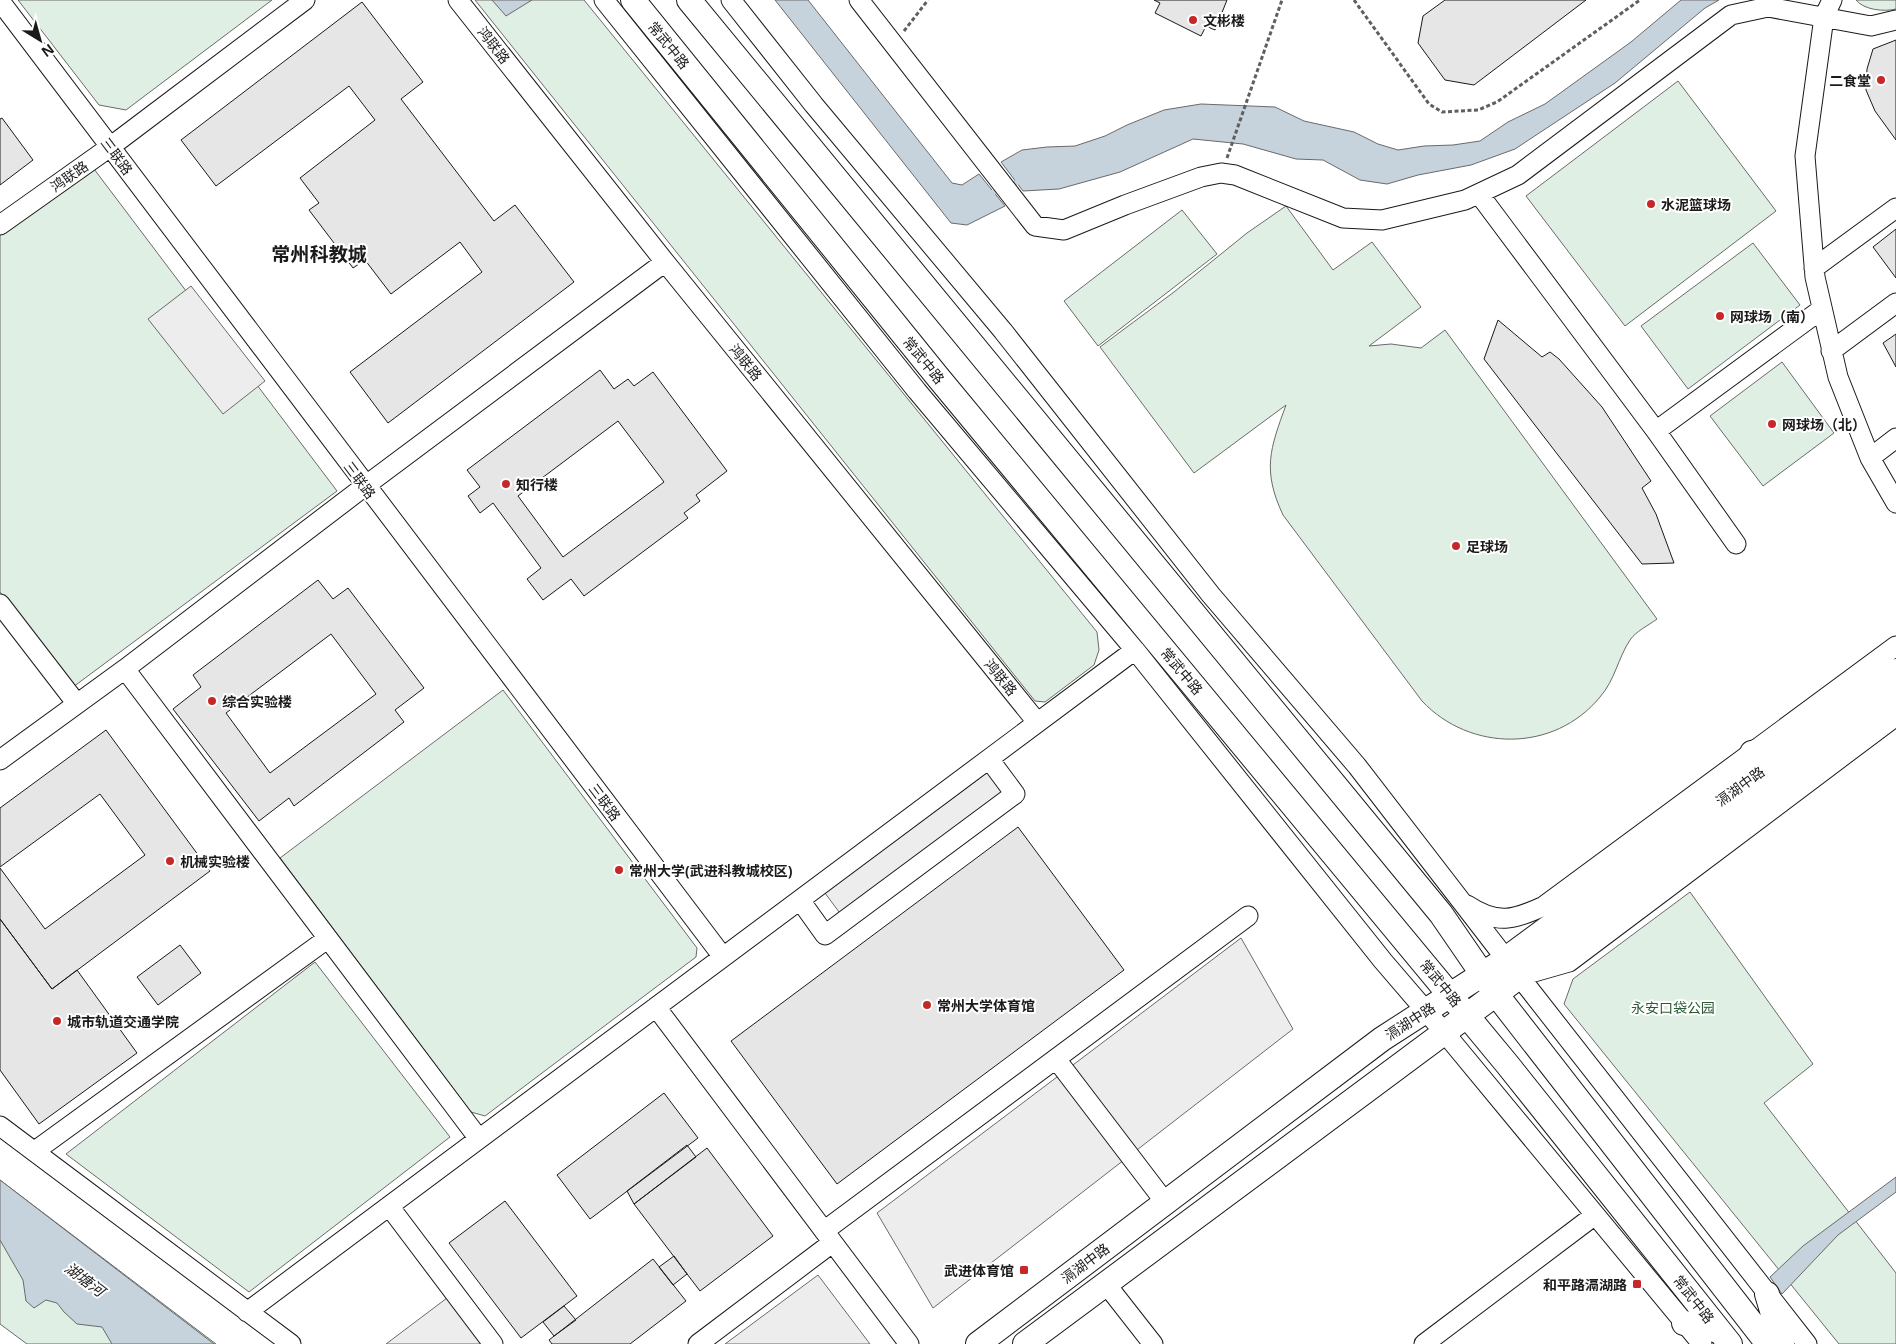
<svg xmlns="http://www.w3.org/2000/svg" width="1896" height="1344" viewBox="0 0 1896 1344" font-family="'Open Sans','Noto Sans SC',sans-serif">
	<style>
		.green { fill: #e0efe3; stroke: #6a6a6a }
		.parking { fill: #ededed; stroke: #6a6a6a }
		.water { fill: #c6d2dc; stroke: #6a6a6a }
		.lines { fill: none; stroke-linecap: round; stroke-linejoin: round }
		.stream { stroke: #c6d2dc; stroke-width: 5 }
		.building { fill: #e6e6e6; stroke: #1a1a1a; fill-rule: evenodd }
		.minor-casing { stroke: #1a1a1a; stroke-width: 21 }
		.major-casing { stroke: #1a1a1a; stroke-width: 26 }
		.path { stroke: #5f5f5f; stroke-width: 3; stroke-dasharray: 4 2.5; stroke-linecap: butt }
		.minor { stroke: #fff; stroke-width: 19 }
		.major { stroke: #fff; stroke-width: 24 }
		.poi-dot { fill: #c62828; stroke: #fff; stroke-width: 2 }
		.labels { text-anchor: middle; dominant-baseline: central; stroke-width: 4; stroke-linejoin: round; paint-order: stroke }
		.poi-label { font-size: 14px; font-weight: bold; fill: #1a1a1a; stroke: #fff; text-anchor: start }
		.street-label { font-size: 14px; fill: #1a1a1a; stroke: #fff }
		.park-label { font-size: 14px; fill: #2b5a34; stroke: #fff }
		.water-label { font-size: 15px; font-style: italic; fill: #1a1a1a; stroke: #fff }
		.district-label { font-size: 19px; font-weight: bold; fill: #1a1a1a; stroke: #fff }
	</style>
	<rect width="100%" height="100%" fill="#fff"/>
	<path class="green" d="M 18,0 L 272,0 L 126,110 L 99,105 Z
		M 475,0 L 584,0 L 1097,632 L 1099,650 L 1094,665 L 1045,702 L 1035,701 Z
		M 1856,0 L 1896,0 L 1896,9 C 1884,12 1864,10 1856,0 Z
		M 1678,81 L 1776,211 L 1625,326 L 1526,196 Z
		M 91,165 L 337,491 L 73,687 L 0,592 L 0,235 Z
		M 1286,206 L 1333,270 L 1372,242 L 1421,307 L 1369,346 L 1391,344 L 1421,348 L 1445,330 L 1657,619 C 1649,625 1635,632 1630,640 C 1618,658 1615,680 1600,697 C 1554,753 1470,752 1422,701 L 1283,515 C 1262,470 1270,449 1286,405 L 1194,473 L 1100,347 L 1174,292 L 1247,233 Z
		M 1182,210 L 1217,254 L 1098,346 L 1064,301 Z
		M 1753,243 L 1800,305 L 1688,389 L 1641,326 Z
		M 1782,362 L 1834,433 L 1763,486 L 1710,416 Z
		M 503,690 L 697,948 L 696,957 L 485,1116 L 471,1112 L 280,858 Z
		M 1690,892 L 1813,1064 L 1764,1103 L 1896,1273 L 1896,1344 L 1839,1344 L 1564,1004 L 1573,979 Z
		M 315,962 L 450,1137 L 249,1292 L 66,1154 Z
		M 0,1180 L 216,1344 L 27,1344 L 0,1324 Z"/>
	<path class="parking" d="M 191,286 L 265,381 L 223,414 L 148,319 Z
		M 988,772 L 1005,796 L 842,916 L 825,893 Z
		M 1241,938 L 1293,1029 L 933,1308 L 877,1213 Z
		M 818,1275 L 870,1344 L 725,1344 Z
		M 447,1298 L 483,1344 L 386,1344 Z"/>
	<path class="water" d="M 492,0 L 532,0 L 506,16 Z
		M 775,0 L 808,0 L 952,183 L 962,185 L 979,174 L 1005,206 L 967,225 L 951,223 Z
		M 1681,0 L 1719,0 L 1705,8 L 1615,83 L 1515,149 L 1471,165 L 1418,175 L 1387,184 L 1360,180 L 1323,160 L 1296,159 L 1243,144 L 1193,139 L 1120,172 L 1059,189 L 1023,191 L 1001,162 L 1022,150 L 1047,147 L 1075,146 L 1105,136 L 1127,125 L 1164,110 L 1201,104 L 1275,107 L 1304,121 L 1354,132 L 1378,144 L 1398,150 L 1424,146 L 1453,145 L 1480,141 L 1508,122 L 1545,104 L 1631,42 Z
		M 1896,1177 L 1896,1192 L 1838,1235 L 1782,1294 L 1770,1277 L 1803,1246 Z
		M 0,1180 L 214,1344 L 112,1344 L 102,1327 L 77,1324 L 64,1312 L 57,1303 L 46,1300 L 34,1308 L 26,1301 L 23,1280 L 0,1240 Z"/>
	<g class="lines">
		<path class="stream" d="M 989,194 L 1023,180"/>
	</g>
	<path class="building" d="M 1154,0 L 1227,0 L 1215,30 L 1206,26 L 1201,36 L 1155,13 L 1160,3 Z
		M 1445,0 L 1586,0 L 1474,85 L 1445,80 L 1418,43 L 1423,16 Z
		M 362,2 L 423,82 L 401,99 L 494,221 L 515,205 L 574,282 L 388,423 L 350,372 L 482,272 L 460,242 L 391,294 L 365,260 L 353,268 L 309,210 L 319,203 L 300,178 L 375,120 L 349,86 L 216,186 L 181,140 Z
		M 1896,40 L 1896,140 L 1875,111 L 1866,90 L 1867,69 L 1873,49 Z
		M 2,118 L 33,160 L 0,185 L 0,119 Z
		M 1896,229 L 1896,278 L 1873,247 Z
		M 1498,320 L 1542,357 L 1550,352 L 1559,359 L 1602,407 L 1651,481 L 1642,488 L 1656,514 L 1674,563 L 1642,564 L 1484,359 Z
		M 1896,334 L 1896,367 L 1883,343 Z
		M 600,370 L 614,389 L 628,379 L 634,386 L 653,372 L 727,471 L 696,495 L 700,501 L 684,513 L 688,518 L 584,596 L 571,579 L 543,600 L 527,579 L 541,568 L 493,503 L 480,513 L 468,496 L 480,487 L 467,470 ZM 618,421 L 664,482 L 563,557 L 518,496 Z
		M 318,580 L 333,599 L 348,588 L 424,688 L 395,710 L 404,722 L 294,806 L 289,798 L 259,821 L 173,709 L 201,687 L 193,675 ZM 331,634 L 376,694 L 270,773 L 226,713 Z
		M 106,730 L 210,871 L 52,989 L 0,919 L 0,868 L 45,929 L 145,855 L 100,794 L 0,867 L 0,808 Z
		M 1018,827 L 1124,970 L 837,1184 L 731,1041 Z
		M 0,919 L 52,989 L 77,970 L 137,1053 L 39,1124 L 0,1070 Z
		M 180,945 L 201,973 L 158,1005 L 137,977 Z
		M 664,1093 L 698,1138 L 590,1219 L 557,1175 Z
		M 687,1145 L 696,1157 L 634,1204 L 627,1191 Z
		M 707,1148 L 773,1236 L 700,1291 L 634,1204 Z
		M 505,1201 L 577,1296 L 521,1338 L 449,1243 Z
		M 674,1256 L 687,1274 L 673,1285 L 659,1267 Z
		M 653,1259 L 686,1301 L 630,1344 L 552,1344 L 549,1340 Z
		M 564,1306 L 576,1320 L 554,1336 L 543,1322 Z"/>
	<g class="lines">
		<g class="minor-casing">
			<path id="minor" d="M 458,0 L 665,262 L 1037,722
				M 604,0 L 917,391 L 1135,650 L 1383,961 L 1444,1032 L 1702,1344
				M 731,0 L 814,105 L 1003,331 L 1211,595 L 1357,766 L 1519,976 L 1807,1344
				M 859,0 L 1035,226 L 1064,230 L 1125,205 L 1201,177 L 1221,173 L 1235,175 L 1343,218 L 1382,220 L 1465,200 L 1518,175 L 1731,15 L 1768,7 L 1871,26 L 1896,20
				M 1832,0 L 1824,17 L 1805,156 L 1815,277 L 1838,377 L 1870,458 L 1896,503
				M 0,1 L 723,957
				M 1479,194 L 1656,431 L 1822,309
				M 0,225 L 110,147 L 305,0
				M 1814,268 L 1896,208
				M 1831,351 L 1896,303
				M 1656,431 L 1736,544
				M 1870,458 L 1896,438
				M 0,604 L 77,704
				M 125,669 L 479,1139
				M 0,760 L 125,669 L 365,486 L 665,262
				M 800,900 L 825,935 L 1015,794 L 989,759
				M 1467,905 C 1497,925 1514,920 1544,906 L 1896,646
				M 1527,974 L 1569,962 L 1896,716
				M 656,1007 L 909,1344
				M 1056,1059 L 1165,1202
				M 0,1126 L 291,1344
				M 35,1151 L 327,939
				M 389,1206 L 493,1344
				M 824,1231 L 1248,916
				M 1106,1284 L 1153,1344
				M 247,1312 L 1135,650
				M 698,1344 L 832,1243
				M 1424,1344 L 1595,1215"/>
		</g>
		<g class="major-casing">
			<path id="major" d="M 633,0 L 937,376 L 1507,1064 L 1730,1344
				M 689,0 L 1441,914 L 1496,994 L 1768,1344
				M 1752,753 L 1789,744
				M 1767,1294 L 1782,1344
				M 1684,1323 L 1719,1331
				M 978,1344 L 1382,1039 L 1506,959 L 1896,671
				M 1025,1344 L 1496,994 L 1896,692"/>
		</g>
		<path class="path" d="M 1354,0 L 1429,104 L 1442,112 L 1478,110 L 1497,102 L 1640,0
			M 904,31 L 928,0
			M 1227,158 L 1282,0"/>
		<use href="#minor" class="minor"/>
		<use href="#major" class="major"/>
	</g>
	<g class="poi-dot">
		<circle cx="1193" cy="20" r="5"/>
		<circle cx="1881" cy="80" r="5"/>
		<circle cx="1651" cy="204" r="5"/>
		<circle cx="1720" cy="316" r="5"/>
		<circle cx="1772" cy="424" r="5"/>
		<circle cx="506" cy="484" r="5"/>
		<circle cx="1456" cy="546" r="5"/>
		<circle cx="212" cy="701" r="5"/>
		<circle cx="170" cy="861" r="5"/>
		<circle cx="619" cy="870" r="5"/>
		<circle cx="927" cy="1005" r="5"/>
		<circle cx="57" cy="1021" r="5"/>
		<rect x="1019" y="1265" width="10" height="10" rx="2.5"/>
		<rect x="1632" y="1279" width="10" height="10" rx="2.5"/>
	</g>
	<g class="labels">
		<g class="poi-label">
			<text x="1203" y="20">文彬楼</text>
			<text x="1871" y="80" text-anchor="end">二食堂</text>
			<text x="1661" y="204">水泥篮球场</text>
			<text x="1730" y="316">网球场（南）</text>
			<text x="1782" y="424">网球场（北）</text>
			<text x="516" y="484">知行楼</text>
			<text x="1466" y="546">足球场</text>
			<text x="222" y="701">综合实验楼</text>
			<text x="180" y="861">机械实验楼</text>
			<text x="629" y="870">常州大学(武进科教城校区)</text>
			<text x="937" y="1005">常州大学体育馆</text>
			<text x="67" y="1021">城市轨道交通学院</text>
			<text x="1014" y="1270" text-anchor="end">武进体育馆</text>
			<text x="1627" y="1284" text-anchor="end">和平路滆湖路</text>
		</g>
		<g class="street-label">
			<text transform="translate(494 45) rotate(52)">鸿联路</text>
			<text transform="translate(669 45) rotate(51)">常武中路</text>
			<text transform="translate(117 156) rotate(53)">三联路</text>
			<text transform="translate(69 176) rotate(-35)">鸿联路</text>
			<text transform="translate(924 360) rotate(51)">常武中路</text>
			<text transform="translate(746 362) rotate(51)">鸿联路</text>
			<text transform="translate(360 480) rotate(53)">三联路</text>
			<text transform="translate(1182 671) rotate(50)">常武中路</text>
			<text transform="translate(1001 677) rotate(51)">鸿联路</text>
			<text transform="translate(1740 786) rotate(-36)">滆湖中路</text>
			<text transform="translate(605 802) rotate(53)">三联路</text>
			<text transform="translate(1441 983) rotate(51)">常武中路</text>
			<text transform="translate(1410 1021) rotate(-33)">滆湖中路</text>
			<text transform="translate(1085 1263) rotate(-37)">滆湖中路</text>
			<text transform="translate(1694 1299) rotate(52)">常武中路</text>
		</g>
		<g class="park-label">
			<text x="1673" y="1007">永安口袋公园</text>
		</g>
		<g class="water-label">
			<text transform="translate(85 1279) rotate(37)">湖塘河</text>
		</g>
		<g class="district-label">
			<text x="319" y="254">常州科教城</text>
		</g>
	</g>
	<g transform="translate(40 40) rotate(143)" stroke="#ffffff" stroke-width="4" paint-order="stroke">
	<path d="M0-4L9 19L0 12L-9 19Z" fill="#1a1a1a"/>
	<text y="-8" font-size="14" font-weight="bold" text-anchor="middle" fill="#1a1a1a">N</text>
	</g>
</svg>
